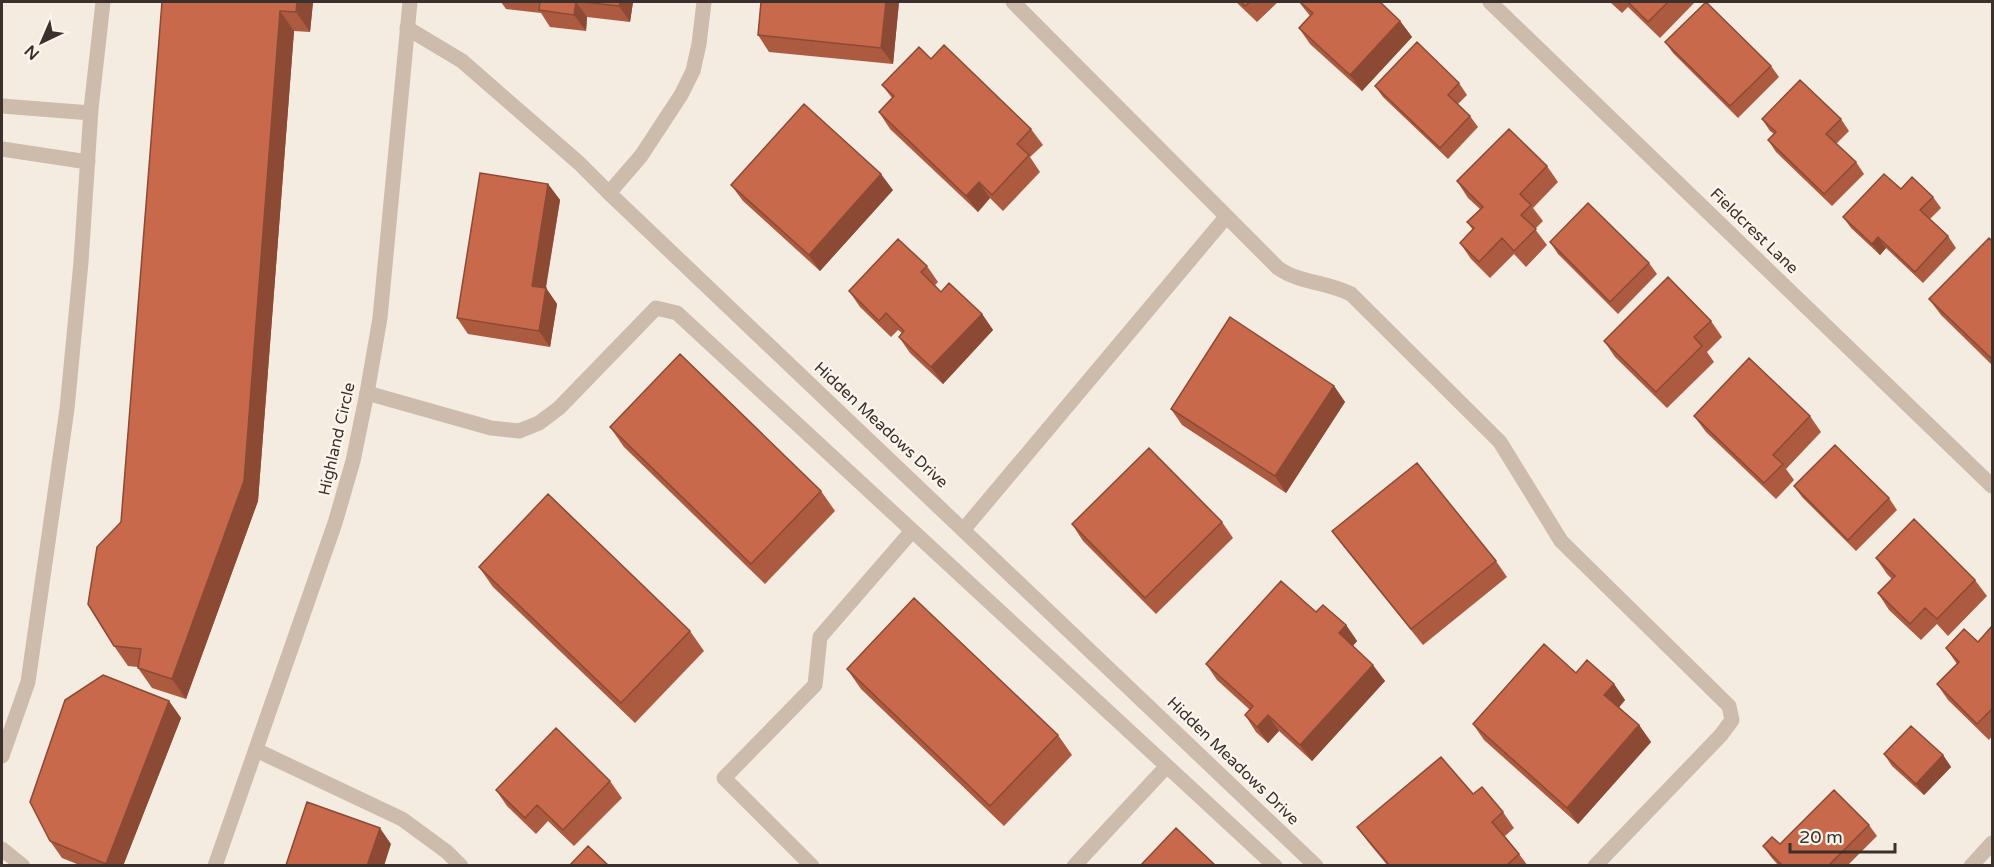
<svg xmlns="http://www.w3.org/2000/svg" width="1994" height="867" viewBox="0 0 1994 867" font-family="'Varela Round',sans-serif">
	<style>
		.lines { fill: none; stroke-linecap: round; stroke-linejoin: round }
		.service { stroke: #cdbbac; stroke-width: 15 }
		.minor { stroke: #cdbbac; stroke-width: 15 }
		.wall { fill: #ac5a40 }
		.shaded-wall { fill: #8c4a34 }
		.building { fill: #c8694b; stroke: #8c4a34; stroke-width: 1.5 }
		.labels { text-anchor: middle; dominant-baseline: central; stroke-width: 5; stroke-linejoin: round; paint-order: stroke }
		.street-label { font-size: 16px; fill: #3b302b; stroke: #fbf5ee }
	</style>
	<rect width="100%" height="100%" fill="#f4ebe1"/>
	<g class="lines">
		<path class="service" d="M 1013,2 L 1278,268 C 1299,283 1328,282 1351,294 L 1500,442 L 1561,541 L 1729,706 L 1732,720 L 1721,735 L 1595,866
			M 407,28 L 462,61 L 579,163 L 609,193 L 1316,866
			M 2,106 L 91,113
			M 2,149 L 88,162
			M 609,193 L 641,156 L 681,95 L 693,71 L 699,44 L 704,2
			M 367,393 L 491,428 L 519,431 L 539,423 L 559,408 L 656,308 L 677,313 L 1275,866
			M 964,529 L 1226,217
			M 256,750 L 402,819 L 447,852 L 461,866
			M 2,756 L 28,682 L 67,409 L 81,262 L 91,109 L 103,2
			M 2,849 L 23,866
			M 812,866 L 724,778 L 815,685 L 820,637 L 912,531
			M 1074,866 L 1167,766"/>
		<path class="minor" d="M 1490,2 L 1992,486
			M 215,866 L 335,523 L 353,461 L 367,393 L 380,318 L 410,2
			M 1971,866 L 1992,843"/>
	</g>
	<path class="wall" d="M 162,2 L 313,2 L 310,32 L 294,31 L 258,501 L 186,699 L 152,688 L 138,668 L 138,667 L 128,666 L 114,646 L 121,522 Z
		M 501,2 L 633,2 L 630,22 L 587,17 L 586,31 L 550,27 L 541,13 L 506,9 Z
		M 761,2 L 899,2 L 893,64 L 769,52 L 758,35 Z
		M 1236,2 L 1278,2 L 1257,22 Z
		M 1299,2 L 1400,21 L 1412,37 L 1362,91 L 1310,44 L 1299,28 L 1310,16 Z
		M 1610,2 L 1695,2 L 1660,38 L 1628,7 L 1622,13 Z
		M 1665,42 L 1771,66 L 1779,77 L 1738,118 L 1673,53 Z
		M 931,59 L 1031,129 L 1043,145 L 1030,157 L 1040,172 L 1003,211 L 990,198 L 978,212 L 890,129 L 879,112 L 892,98 L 882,85 Z
		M 1459,83 L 1467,95 L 1458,104 L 1470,116 L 1478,127 L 1448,159 L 1383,97 L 1375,86 Z
		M 1762,119 L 1841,119 L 1849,131 L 1836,144 L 1856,162 L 1864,174 L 1832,206 L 1776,152 L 1768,140 L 1774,134 L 1770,131 Z
		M 1547,166 L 1558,182 L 1533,208 L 1543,221 L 1535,229 L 1547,245 L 1526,267 L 1514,254 L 1490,278 L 1471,259 L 1460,243 L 1473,230 L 1467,222 L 1480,209 L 1468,198 L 1457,181 Z
		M 548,184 L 560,200 L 546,288 L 557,304 L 550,347 L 468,334 L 457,318 Z
		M 731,185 L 893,190 L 820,271 L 743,201 Z
		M 1901,189 L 1933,197 L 1941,208 L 1930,219 L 1948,236 L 1956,248 L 1923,283 L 1886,248 L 1880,255 L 1851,228 L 1843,217 Z
		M 1992,241 L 1992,365 L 1941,315 L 1929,299 Z
		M 1550,242 L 1649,263 L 1657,274 L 1618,314 L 1558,254 Z
		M 927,266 L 938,282 L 935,285 L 941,292 L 982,314 L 993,330 L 943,384 L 910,353 L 899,337 L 902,333 L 898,330 L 891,337 L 860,307 L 849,291 Z
		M 1711,321 L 1722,337 L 1707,352 L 1714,362 L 1667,408 L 1615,357 L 1604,341 Z
		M 1334,386 L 1345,402 L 1286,493 L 1182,425 L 1171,409 Z
		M 1694,416 L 1810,416 L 1821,432 L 1786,469 L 1794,480 L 1776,499 L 1706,432 Z
		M 610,427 L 821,491 L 835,511 L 765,584 L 624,447 Z
		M 1794,486 L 1889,498 L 1897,510 L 1856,551 L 1802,497 Z
		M 1222,522 L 1233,538 L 1156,614 L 1083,541 L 1072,524 Z
		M 1332,531 L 1496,561 L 1507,577 L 1423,645 L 1344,547 Z
		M 1876,558 L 1975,580 L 1987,596 L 1948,636 L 1937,624 L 1921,640 L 1889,610 L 1878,593 L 1892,579 L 1887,574 Z
		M 479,567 L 690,631 L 704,651 L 635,723 L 493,587 Z
		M 1316,612 L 1346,625 L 1357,641 L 1353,646 L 1385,681 L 1312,761 L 1279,731 L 1268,743 L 1256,732 L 1245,715 L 1250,710 L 1217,680 L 1206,664 Z
		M 1992,626 L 1992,736 L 1989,740 L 1948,700 L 1937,684 L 1957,664 L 1946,648 L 1978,642 Z
		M 847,669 L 1058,735 L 1072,755 L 1004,826 L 861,689 Z
		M 1576,673 L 1614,684 L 1625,700 L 1619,707 L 1639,725 L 1651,742 L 1578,824 L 1484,740 L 1473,724 Z
		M 169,701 L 181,718 L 123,866 L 82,866 L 62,858 L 50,841 Z
		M 1884,754 L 1943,755 L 1951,767 L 1924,795 L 1892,766 Z
		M 610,781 L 622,798 L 574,846 L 548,821 L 536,834 L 507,806 L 496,790 Z
		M 1473,794 L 1503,812 L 1514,828 L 1505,836 L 1519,854 L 1528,866 L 1388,866 L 1369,843 L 1357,827 Z
		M 1869,825 L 1877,836 L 1847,866 L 1779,866 L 1771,857 L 1763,846 L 1780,844 Z"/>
	<path class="shaded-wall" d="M 297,2 L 313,2 L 310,32 L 296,12 Z
		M 576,2 L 587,17 L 586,31 L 574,15 Z
		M 620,2 L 633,2 L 630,22 L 619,6 Z
		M 886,2 L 899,2 L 893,64 L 881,48 Z
		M 280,11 L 294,31 L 258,501 L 186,699 L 172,679 Z
		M 1400,21 L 1412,37 L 1362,91 L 1350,75 Z
		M 881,174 L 893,190 L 820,271 L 809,255 Z
		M 979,182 L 990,198 L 978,212 L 966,196 Z
		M 548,184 L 560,200 L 543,303 L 532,286 Z
		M 1878,237 L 1886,248 L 1880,255 L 1872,244 Z
		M 546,288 L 557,304 L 550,347 L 539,331 Z
		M 982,314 L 993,330 L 943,384 L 931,367 Z
		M 1334,386 L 1345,402 L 1286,493 L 1275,476 Z
		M 1346,625 L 1357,641 L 1350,649 L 1339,633 Z
		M 1373,665 L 1385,681 L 1312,761 L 1300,745 Z
		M 1614,684 L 1625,700 L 1616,711 L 1604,695 Z
		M 169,701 L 181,718 L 123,866 L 107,866 L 106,864 Z
		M 1268,715 L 1279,731 L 1268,743 L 1257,727 Z
		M 1639,725 L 1651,742 L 1578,824 L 1567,808 Z
		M 1943,755 L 1951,767 L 1924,795 L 1916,784 Z
		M 380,828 L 391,844 L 384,866 L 367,866 Z"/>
	<path class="building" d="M 162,2 L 297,2 L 296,12 L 280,11 L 244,481 L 172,679 L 138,668 L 141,649 L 114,646 L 88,604 L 97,547 L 121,522 Z
		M 540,2 L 576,2 L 574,15 L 539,10 Z
		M 582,2 L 620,2 L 619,6 Z
		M 761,2 L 886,2 L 881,48 L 758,35 Z
		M 1241,2 L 1250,2 L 1245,6 Z
		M 1300,2 L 1380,2 L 1400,21 L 1350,75 L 1299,28 L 1313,13 Z
		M 1628,2 L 1668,2 L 1648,22 Z
		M 1706,2 L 1771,66 L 1730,106 L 1665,42 Z
		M 1417,42 L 1459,83 L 1448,95 L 1470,116 L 1440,148 L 1375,86 Z
		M 944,45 L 1031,129 L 1017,144 L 1029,155 L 992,195 L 979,182 L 966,196 L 879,112 L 894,96 L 882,85 L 919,47 L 931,59 Z
		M 1800,80 L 1841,119 L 1826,134 L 1856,162 L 1824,194 L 1768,140 L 1776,132 L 1762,119 Z
		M 804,104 L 881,174 L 809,255 L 731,185 Z
		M 1509,129 L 1547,166 L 1520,194 L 1531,205 L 1521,215 L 1536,229 L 1514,251 L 1502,238 L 1479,262 L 1460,243 L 1474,228 L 1467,222 L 1483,207 L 1457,181 Z
		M 480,173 L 548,184 L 532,286 L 546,288 L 539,331 L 457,318 Z
		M 1884,174 L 1901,189 L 1912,177 L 1933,197 L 1920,210 L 1948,236 L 1915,272 L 1878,237 L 1872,244 L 1843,217 Z
		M 1588,203 L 1649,263 L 1610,302 L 1550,242 Z
		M 1989,238 L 1992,241 L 1992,359 L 1929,299 Z
		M 898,239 L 927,266 L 921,272 L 941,292 L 949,283 L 982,314 L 931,367 L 899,337 L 904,331 L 886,313 L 879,321 L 849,291 Z
		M 1668,277 L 1711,321 L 1694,337 L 1702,346 L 1656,392 L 1604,341 Z
		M 1230,317 L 1334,386 L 1275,476 L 1171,409 Z
		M 680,354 L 821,491 L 751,564 L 610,427 Z
		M 1749,358 L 1810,416 L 1773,455 L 1783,464 L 1764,483 L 1694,416 Z
		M 1835,445 L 1889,498 L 1848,540 L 1794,486 Z
		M 1149,448 L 1222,522 L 1145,598 L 1072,524 Z
		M 1417,463 L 1496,561 L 1411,629 L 1332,531 Z
		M 548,494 L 690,631 L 621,703 L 479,567 Z
		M 1914,519 L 1975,580 L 1937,619 L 1925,608 L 1910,624 L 1878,593 L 1895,576 L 1876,558 Z
		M 1281,581 L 1316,612 L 1323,605 L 1346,625 L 1339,633 L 1373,665 L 1300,745 L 1268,715 L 1257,727 L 1245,715 L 1253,706 L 1206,664 Z
		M 914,598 L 1058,735 L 990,806 L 847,669 Z
		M 1992,626 L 1992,709 L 1977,724 L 1937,684 L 1959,662 L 1946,648 L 1964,629 L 1978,642 Z
		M 1544,644 L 1576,673 L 1587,660 L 1614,684 L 1604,695 L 1639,725 L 1567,808 L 1473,724 Z
		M 103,675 L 169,701 L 106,864 L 50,841 L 30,802 L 65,700 Z
		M 1911,726 L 1943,755 L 1916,784 L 1884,754 Z
		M 556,728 L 610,781 L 563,830 L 537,805 L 525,818 L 496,790 Z
		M 1441,757 L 1473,794 L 1482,787 L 1503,812 L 1492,822 L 1519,854 L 1506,866 L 1390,866 L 1357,827 Z
		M 1834,790 L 1869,825 L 1828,866 L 1783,866 L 1763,846 L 1772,837 L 1780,844 Z
		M 307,802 L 380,828 L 367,866 L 286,865 Z
		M 1176,828 L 1216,866 L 1140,866 Z
		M 588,846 L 609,866 L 569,866 Z"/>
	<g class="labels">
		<g class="street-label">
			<text transform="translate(1754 231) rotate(44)">Fieldcrest Lane</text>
			<text transform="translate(881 425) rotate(43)">Hidden Meadows Drive</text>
			<text transform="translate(337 439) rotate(-77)">Highland Circle</text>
			<text transform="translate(1233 761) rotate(44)">Hidden Meadows Drive</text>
		</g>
	</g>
	<rect width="1994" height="867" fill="none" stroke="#3b302b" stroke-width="6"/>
	<g transform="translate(42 42) rotate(224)" stroke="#fbf5ee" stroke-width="4.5" paint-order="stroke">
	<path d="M0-4.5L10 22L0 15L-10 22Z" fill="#3b302b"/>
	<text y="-9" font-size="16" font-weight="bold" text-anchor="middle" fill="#3b302b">N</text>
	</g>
	<path d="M1790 843v9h105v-9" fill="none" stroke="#3b302b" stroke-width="3"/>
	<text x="1799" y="843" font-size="18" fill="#3b302b" stroke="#fbf5ee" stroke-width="4.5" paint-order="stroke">20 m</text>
</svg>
